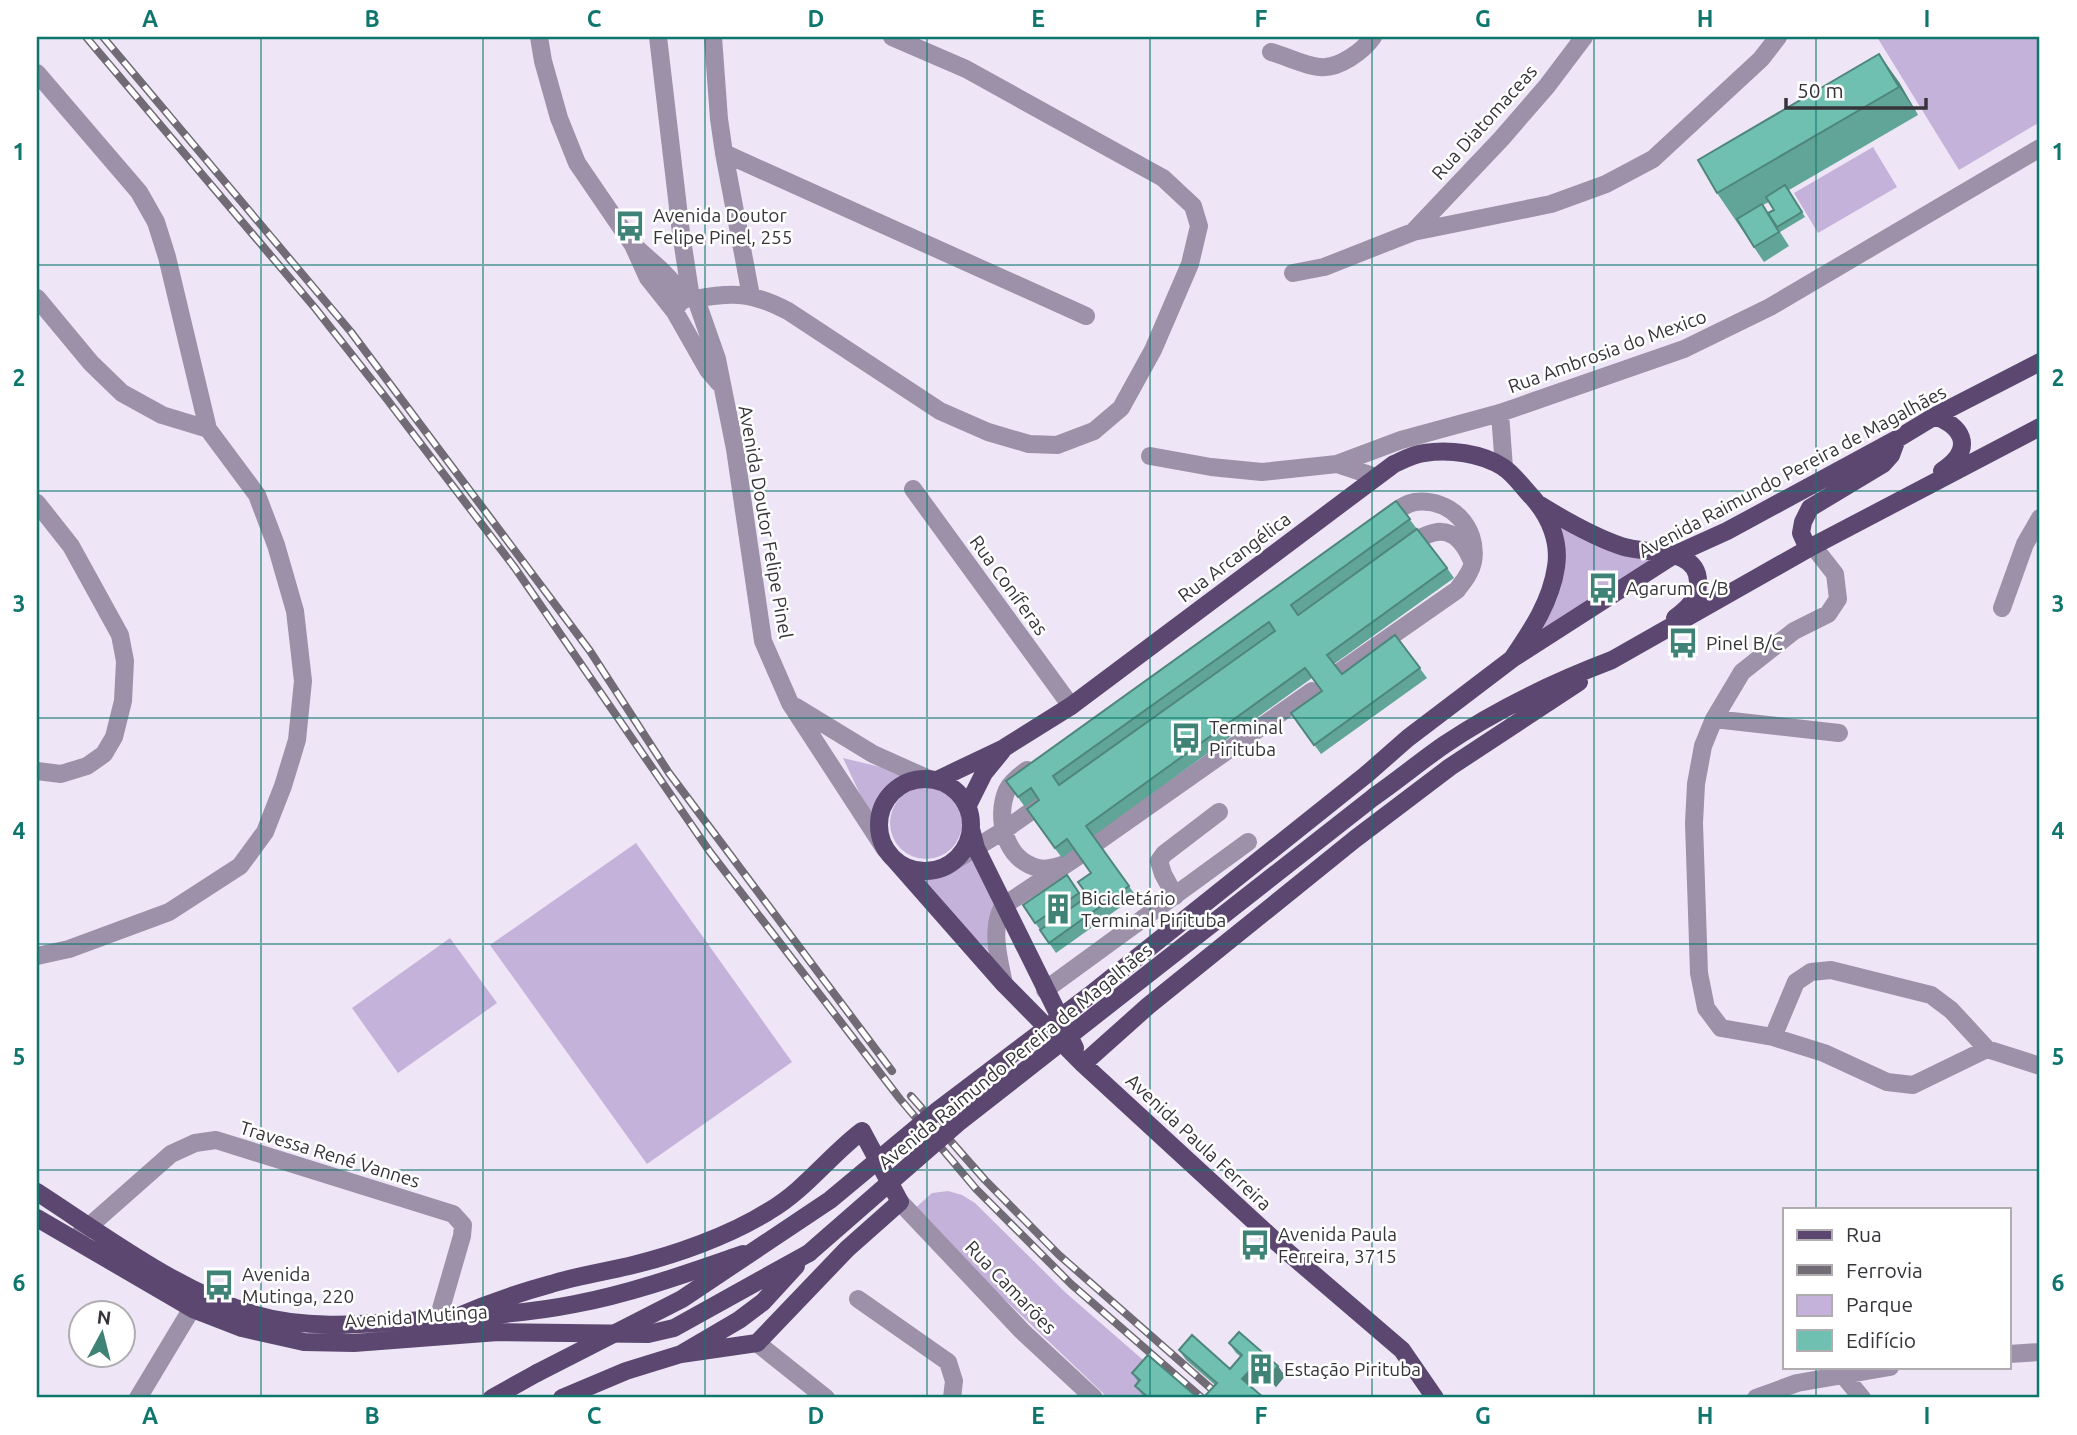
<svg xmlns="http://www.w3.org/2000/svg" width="2077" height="1435" viewBox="0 0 2077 1435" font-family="Ubuntu,sans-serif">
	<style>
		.green { fill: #c5b2da }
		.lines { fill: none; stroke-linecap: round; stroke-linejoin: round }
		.minor { stroke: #9c91a8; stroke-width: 18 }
		.major { stroke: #5c4770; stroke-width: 18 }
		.rail-casing { stroke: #706b74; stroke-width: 8 }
		.rail { stroke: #fff; stroke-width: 5; stroke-dasharray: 16; stroke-linecap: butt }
		.major-bridge { stroke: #5c4770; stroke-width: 18 }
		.wall { fill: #60a598; fill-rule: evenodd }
		.shaded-wall { fill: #4e867c }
		.building { fill: #70c0b1; stroke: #4e867c; stroke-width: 2; fill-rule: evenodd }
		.grid { fill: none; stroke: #0f766e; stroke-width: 2; stroke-opacity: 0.55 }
		.labels { text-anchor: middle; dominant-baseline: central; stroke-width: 5; stroke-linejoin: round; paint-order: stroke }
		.street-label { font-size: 19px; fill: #363339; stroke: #fff }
		.poi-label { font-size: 19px; fill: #363339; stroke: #fff; text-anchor: start }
		.neatline { fill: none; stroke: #0f766e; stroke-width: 2.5 }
		.grid-label { font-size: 23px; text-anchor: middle; font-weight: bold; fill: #0f766e }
	</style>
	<rect width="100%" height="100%" fill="#eee6f6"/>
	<path class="green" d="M 1877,37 L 2040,37 L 2040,122 L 1959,170 Z
		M 1873,147 L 1897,187 L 1818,233 L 1794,193 Z
		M 1554,519 L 1657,559 L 1534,639 C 1548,619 1564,594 1563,568 C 1562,552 1557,535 1554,519 Z
		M 843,758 L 914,775 C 891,785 873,799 875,826 Z
		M890 823a36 36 0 1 1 72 0a36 36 0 1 1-72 0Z
		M 636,843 L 792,1062 L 647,1164 L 490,945 Z
		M 974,852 L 1000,907 L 999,962 L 909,870 C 937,880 951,867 974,852 Z
		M 450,938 L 497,1003 L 398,1073 L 352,1008 Z
		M 948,1191 L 962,1195 L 975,1203 L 1066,1293 L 1187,1398 L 1108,1398 L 912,1211 L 932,1193 Z"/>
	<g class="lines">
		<path class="minor" d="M 539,37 L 543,61 L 559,118 L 577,163 L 633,245 L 648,278 L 675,312 L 708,370 L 719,383
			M 658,37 L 681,233 L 691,298
			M 713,37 L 719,119 L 724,153 L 751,296
			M 1271,52 C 1286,56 1305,66 1320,67 C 1339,69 1363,51 1373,37
			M 37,73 L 139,192 L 156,222 L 167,257 L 208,429
			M 724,153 L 1086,316
			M 1413,232 L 1502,138 L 1547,86 L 1584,37
			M 633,245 L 660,269 L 688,298
			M 1293,273 L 1324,267 L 1413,232 L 1551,204 L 1606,184 L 1653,159 L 1761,59 L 1778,37
			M 37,298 L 91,363 L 122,393 L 162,415 L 208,429 L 257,495 L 276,545 L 295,611 L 303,681 L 297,740 L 283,786 L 265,832 L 240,866 L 169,912 L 69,949 L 37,956
			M 694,299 C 734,292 751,292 788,311 L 940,411 L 988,432 L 1029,444 L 1057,445 L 1094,431 L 1121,408 L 1153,350 L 1190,264 L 1199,226 L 1193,206 L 1163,178 L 966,69 L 892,37
			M 675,312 C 677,304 682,298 691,298 L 697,302 L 717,359 L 735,449 L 763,641 L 790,703 L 885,849
			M 1500,413 L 1504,468
			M 1150,456 L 1211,467 L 1262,472 L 1337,464 L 1401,440 L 1500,413 L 1684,349 L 1770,307 L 2040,148
			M 1337,464 L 1376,477
			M 913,489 L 1071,706
			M 37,503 L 71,546 L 120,635 L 125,661 L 123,701 L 114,737 L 104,754 L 87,766 L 61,774 L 37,771
			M 1813,546 L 1835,574 L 1838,599 L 1828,614 L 1794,631 L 1742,672 L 1714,719 L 1703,746 L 1696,784 L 1694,823 L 1699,973 L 1706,1008 L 1721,1028 L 1773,1037 L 1824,1053 L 1887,1082 L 1913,1085 L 1987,1049 L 2040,1066
			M 1402,549 C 1431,529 1454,520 1471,559
			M 2002,608 L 2025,544 L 2040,518
			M 1341,671 L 1457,590 C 1463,582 1471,573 1473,562 C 1479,527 1450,498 1415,502 C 1403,504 1392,514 1382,521
			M 796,707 L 873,754 L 929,779
			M 1714,719 L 1839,733
			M 1027,770 C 1020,775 1011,782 1007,790 C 995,818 1005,860 1038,868 C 1047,870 1057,867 1065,864
			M 1099,841 L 1312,691
			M 954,861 L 1003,831 L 1040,805
			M 1175,896 L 1163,874 L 1159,861 L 1164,854 L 1219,812
			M 1004,984 C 999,959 990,929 1003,906 L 1077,857
			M 1045,990 L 1248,842
			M 1773,1037 L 1796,982 L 1811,972 L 1831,970 L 1931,995 L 1951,1010 L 1987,1049
			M 900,1202 L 1022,1331 L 1094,1398
			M 78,1236 L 171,1154 L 195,1143 L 216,1140 L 453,1214 L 463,1225 L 462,1236 L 438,1319
			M 858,1299 L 948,1362 L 954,1381 L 952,1398
			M 757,1343 L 826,1398
			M 2009,1354 L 2040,1352
			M 1842,1374 L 1862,1398
			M 138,1398 L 200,1295
			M 1756,1398 L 1797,1383 L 1890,1367"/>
		<path class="major" d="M 1935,416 C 1967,429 1972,451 1942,471
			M 1540,505 C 1566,521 1592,536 1621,546 C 1646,555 1700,546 1698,584 C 1698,599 1687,609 1675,618
			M 1813,546 L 1805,542 L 1801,533 L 1803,522 L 1810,508 L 1883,464 L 1891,455 L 1897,439
			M 1367,774 L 1408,738 L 1512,659 L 1674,555 L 1727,531 L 1897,439 L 1935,416 L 2040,362
			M879 825a46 46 0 1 1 92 0a46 46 0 1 1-92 0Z
			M 937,780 L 1004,748 L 1071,706 L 1394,464 C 1403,460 1414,454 1424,453 C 1449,449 1481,453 1503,467 C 1514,474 1524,489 1533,498 C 1550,517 1560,542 1556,567 C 1551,602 1531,631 1512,659
			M 1375,796 C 1398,780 1421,761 1444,745 C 1496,710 1554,682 1612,660 L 1813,546 L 2040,427
			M 967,807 L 984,773 L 1002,751
			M 971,829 L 976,848 L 1075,1048
			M 894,859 L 1004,984 L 1083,1064 L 1283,1248 L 1402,1350 L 1435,1398
			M 1083,1064 L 1148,1006 L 1355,839 L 1450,767 L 1579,682
			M 37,1192 C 105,1236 176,1290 253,1314 C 303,1329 356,1325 406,1321 C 462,1317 520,1315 575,1304 C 633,1293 688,1273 743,1254
			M 37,1218 L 193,1309 L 242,1328 L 304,1342 L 354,1343 L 498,1332 L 648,1334 L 674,1328 L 809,1253
			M 454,1318 C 486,1304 518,1293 551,1284 C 576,1276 603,1272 629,1266 C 675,1255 729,1236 769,1211 C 805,1190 829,1156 862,1131 L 900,1202 L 847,1249 L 757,1343 L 681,1354
			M 492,1398 L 537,1373
			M 562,1398 L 626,1371 L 681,1354 L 739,1320 L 763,1302 L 796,1266"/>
		<g class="rail-casing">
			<path id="rail" d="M 86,37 L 315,308 L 386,398 L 515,568 L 710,852 L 900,1099 L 976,1189 L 1071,1284 L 1202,1398
				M 103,37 L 351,332 L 590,651 L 669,773 L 892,1071
				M 911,1096 L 985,1180 L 1059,1255 L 1215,1392"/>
		</g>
		<use href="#rail" class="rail"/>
		<path class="major-bridge" d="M 809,1253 L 958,1123 L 1375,796
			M 537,1373 L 682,1299 L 830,1200 L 937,1111 L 1090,995 L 1367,774"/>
	</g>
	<path class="wall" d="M 1899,82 L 1918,115 L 1789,190 L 1805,217 L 1780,232 L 1789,246 L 1764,262 L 1717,193 ZM 1769,202 L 1774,210 L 1768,213 L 1763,205 Z
		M 1396,501 L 1417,529 L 1298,614 L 1447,568 L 1454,578 L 1334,664 L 1342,674 L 1395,635 L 1427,678 L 1321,754 L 1291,713 L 1321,691 L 1312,678 L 1093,836 L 1136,896 L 1056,953 L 1023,905 L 1067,875 L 1084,899 L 1088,896 L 1091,873 L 1074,849 L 1062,858 L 1033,819 L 1039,800 L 1037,798 L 1025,807 L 1006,781 Z
		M 1229,1343 L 1285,1376 L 1276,1387 L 1262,1374 L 1251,1387 L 1215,1385 L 1186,1360 L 1179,1350 L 1230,1369 L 1241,1357 L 1236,1353 Z
		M 1132,1373 L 1198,1398 L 1145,1398 L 1135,1386 L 1138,1382 Z"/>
	<path class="shaded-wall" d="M 1879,54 L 1899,82 L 1918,115 L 1899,87 Z
		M 1255,1365 L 1262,1374 L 1249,1389 L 1242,1379 Z
		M 1278,1366 L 1285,1376 L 1276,1387 L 1269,1377 Z"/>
	<path class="building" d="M 1879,54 L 1899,87 L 1717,193 L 1698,160 Z
		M 1785,185 L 1802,212 L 1777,227 L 1768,213 L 1774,210 L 1766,197 Z
		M 1762,204 L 1779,232 L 1754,247 L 1737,219 Z
		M 1396,501 L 1410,519 L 1291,605 L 1298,615 L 1417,529 L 1447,568 L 1327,655 L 1342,674 L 1395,635 L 1420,668 L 1314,745 L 1291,713 L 1322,691 L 1305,668 L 1086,826 L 1129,886 L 1049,943 L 1040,930 L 1088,896 L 1078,882 L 1091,873 L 1067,839 L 1055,848 L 1027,809 L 1039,800 L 1031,788 L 1018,797 L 1006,781 ZM 1269,622 L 1275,631 L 1059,785 L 1053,776 Z
		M 1067,875 L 1079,893 L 1035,923 L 1023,905 Z
		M 1239,1332 L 1278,1366 L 1269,1377 L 1255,1365 L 1242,1379 L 1264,1398 L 1233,1398 L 1231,1397 L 1230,1398 L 1203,1398 L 1217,1383 L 1179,1350 L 1192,1335 L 1230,1369 L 1242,1355 L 1229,1343 Z
		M 1148,1355 L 1198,1398 L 1149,1398 L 1135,1386 L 1140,1380 L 1132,1373 Z"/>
	<path class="grid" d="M 261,37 L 261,1398M 483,37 L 483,1398M 705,37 L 705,1398M 927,37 L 927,1398M 1150,37 L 1150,1398M 1372,37 L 1372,1398M 1594,37 L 1594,1398M 1816,37 L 1816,1209M 37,265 L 2040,265M 37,491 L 2040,491M 37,718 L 2040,718M 37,944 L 2040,944M 37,1170 L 2040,1170M 1816,1367 L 1816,1398"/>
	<defs>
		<g id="bus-bare" transform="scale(2.415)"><path d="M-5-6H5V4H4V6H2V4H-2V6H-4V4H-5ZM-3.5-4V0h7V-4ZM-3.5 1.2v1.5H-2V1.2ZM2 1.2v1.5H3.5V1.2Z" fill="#3f8376" stroke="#fff" stroke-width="2.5" paint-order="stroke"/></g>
		<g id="building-bare" transform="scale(2.415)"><path d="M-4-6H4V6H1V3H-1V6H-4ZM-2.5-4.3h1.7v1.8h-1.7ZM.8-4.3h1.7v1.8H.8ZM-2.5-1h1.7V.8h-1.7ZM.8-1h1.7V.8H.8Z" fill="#3f8376" stroke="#fff" stroke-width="2.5" paint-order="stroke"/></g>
	</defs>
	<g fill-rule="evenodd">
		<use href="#bus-bare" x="630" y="226"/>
		<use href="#bus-bare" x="1603" y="588"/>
		<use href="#bus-bare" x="1683" y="643"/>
		<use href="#bus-bare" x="1186" y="738"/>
		<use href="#building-bare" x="1058" y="909"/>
		<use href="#bus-bare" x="1255" y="1245"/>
		<use href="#bus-bare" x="219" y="1285"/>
		<use href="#building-bare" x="1261" y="1369"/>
	</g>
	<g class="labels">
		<g class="street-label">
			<text transform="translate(1484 122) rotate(-48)">Rua Diatomaceas</text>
			<text transform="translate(1607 351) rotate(-20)">Rua Ambrosia do Mexico</text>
			<text transform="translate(1792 471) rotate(-28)">Avenida Raimundo Pereira de Magalhães</text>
			<text transform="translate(766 522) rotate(80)">Avenida Doutor Felipe Pinel</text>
			<text transform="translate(1234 557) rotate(-37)">Rua Arcangélica</text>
			<text transform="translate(1009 585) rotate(54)">Rua Coníferas</text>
			<text transform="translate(1015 1056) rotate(-39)">Avenida Raimundo Pereira de Magalhães</text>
			<text transform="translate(1199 1142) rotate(43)">Avenida Paula Ferreira</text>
			<text transform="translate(330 1154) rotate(17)">Travessa René Vannes</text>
			<text transform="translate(1011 1287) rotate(46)">Rua Camarões</text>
			<text transform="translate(416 1316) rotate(-4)">Avenida Mutinga</text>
		</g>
		<g class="poi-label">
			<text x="653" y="215">Avenida Doutor<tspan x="653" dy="22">Felipe Pinel, 255</tspan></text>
			<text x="1626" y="588">Agarum C/B</text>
			<text x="1706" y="643">Pinel B/C</text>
			<text x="1209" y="727">Terminal<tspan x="1209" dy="22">Pirituba</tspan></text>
			<text x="1081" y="898">Bicicletário<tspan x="1081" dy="22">Terminal Pirituba</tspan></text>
			<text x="1278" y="1234">Avenida Paula<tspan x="1278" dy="22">Ferreira, 3715</tspan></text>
			<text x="242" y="1274">Avenida<tspan x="242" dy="22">Mutinga, 220</tspan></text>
			<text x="1284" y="1369">Estação Pirituba</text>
		</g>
	</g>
	<rect width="2077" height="1435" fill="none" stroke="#ffffff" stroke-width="77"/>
	<rect x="1783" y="1208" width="228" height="161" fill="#ffffff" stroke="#afadb0" stroke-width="2"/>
	<rect x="1797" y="1230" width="35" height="10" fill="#5c4770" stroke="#afadb0" stroke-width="2"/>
	<text x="1846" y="1242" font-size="21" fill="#363339">Rua</text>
	<rect x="1797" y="1265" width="35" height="10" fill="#706b74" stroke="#afadb0" stroke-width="2"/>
	<text x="1846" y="1278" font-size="21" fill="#363339">Ferrovia</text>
	<rect x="1797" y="1295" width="35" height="21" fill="#c5b2da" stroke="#afadb0" stroke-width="2"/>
	<text x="1846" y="1312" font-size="21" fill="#363339">Parque</text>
	<rect x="1797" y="1330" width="35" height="21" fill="#70c0b1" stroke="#afadb0" stroke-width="2"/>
	<text x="1846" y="1348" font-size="21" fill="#363339">Edifício</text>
	<g transform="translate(102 1334) rotate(7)"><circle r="33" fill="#ffffff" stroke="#afadb0" stroke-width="2"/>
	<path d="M0-5L12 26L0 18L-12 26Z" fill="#3f8376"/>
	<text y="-10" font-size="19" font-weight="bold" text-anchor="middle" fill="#363339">N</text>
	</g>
	<path d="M1786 98v10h140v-10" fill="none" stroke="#363339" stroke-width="3.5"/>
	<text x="1797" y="98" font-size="21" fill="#363339" stroke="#ffffff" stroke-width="5" paint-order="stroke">50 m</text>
	<rect x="38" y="38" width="2000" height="1358" class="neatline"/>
	<g class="grid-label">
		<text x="150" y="27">A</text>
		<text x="372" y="27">B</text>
		<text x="594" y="27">C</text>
		<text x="816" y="27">D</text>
		<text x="1038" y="27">E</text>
		<text x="1261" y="27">F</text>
		<text x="1483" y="27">G</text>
		<text x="1705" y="27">H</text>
		<text x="1927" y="27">I</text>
		<text x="19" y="160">1</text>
		<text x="2058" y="160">1</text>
		<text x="19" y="386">2</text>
		<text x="2058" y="386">2</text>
		<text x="19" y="612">3</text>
		<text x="2058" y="612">3</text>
		<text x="19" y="839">4</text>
		<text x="2058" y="839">4</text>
		<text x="19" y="1065">5</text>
		<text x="2058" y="1065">5</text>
		<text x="19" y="1291">6</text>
		<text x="2058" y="1291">6</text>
		<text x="150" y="1424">A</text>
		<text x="372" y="1424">B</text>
		<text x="594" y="1424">C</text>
		<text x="816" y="1424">D</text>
		<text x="1038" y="1424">E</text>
		<text x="1261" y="1424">F</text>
		<text x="1483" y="1424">G</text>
		<text x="1705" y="1424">H</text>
		<text x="1927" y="1424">I</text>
	</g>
</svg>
